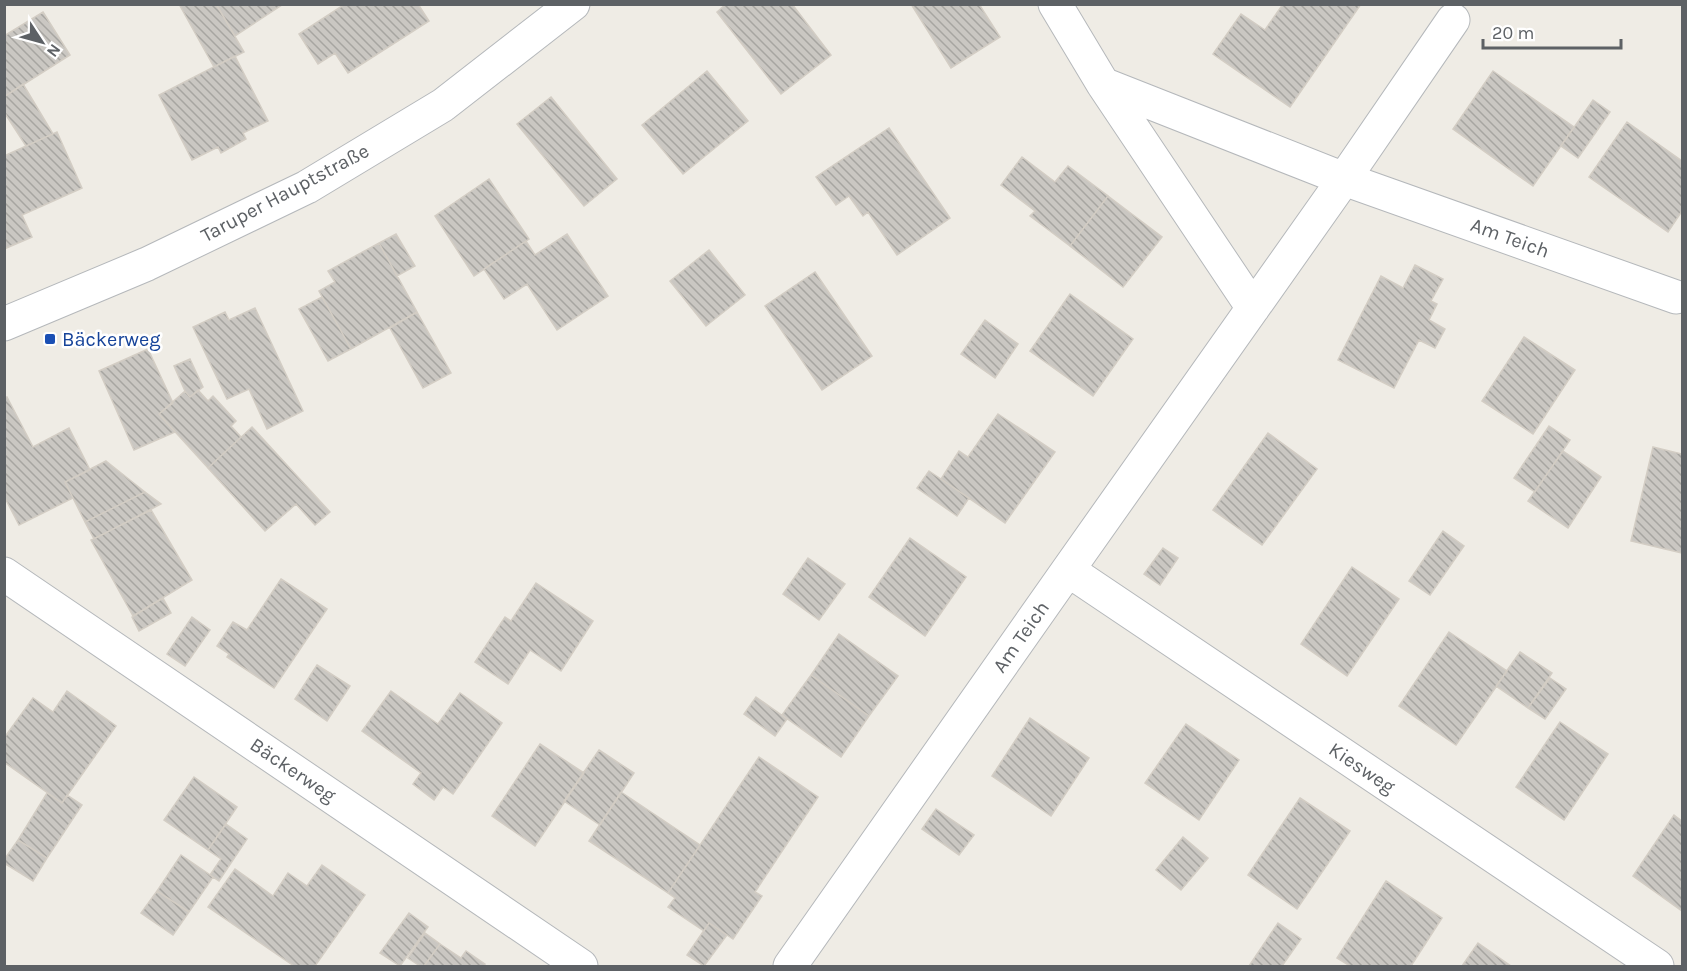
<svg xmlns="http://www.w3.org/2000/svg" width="1687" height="971" viewBox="0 0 1687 971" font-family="Karla,sans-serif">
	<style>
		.building { fill: url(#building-back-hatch); stroke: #d3cdc4; stroke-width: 1.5 }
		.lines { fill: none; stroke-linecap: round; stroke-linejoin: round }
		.minor-casing { stroke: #b5b8bb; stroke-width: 35 }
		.tertiary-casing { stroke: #b5b8bb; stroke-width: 35 }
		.minor { stroke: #fff; stroke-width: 33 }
		.tertiary { stroke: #fff; stroke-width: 33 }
		.transit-dot { fill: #1a4fb4; stroke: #fff; stroke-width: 2 }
		.labels { text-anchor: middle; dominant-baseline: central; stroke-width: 5; stroke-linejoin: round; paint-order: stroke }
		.street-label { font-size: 20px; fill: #5d6165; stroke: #fff }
		.transit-label { font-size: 20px; fill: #164399; stroke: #fff; text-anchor: start }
	</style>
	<defs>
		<pattern id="building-back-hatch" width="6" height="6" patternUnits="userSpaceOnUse" patternTransform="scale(1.5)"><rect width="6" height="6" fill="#cac7c2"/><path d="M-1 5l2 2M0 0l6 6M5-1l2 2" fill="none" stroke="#a7a5a1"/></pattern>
	</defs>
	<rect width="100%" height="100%" fill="#efece5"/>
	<path class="building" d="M 179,4 L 216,4 L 244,52 L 214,67 Z
		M 216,4 L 281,4 L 282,5 L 235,36 Z
		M 345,4 L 418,4 L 429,21 L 348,73 L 335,53 L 318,64 L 299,34 Z
		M 726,4 L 792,4 L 831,55 L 781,94 L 717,12 Z
		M 911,4 L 979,4 L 1000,37 L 951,68 Z
		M 1283,4 L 1361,4 L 1290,107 L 1213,54 L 1241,14 L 1265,30 Z
		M 43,12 L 70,55 L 4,97 L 4,36 Z
		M 235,56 L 268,121 L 243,133 L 246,139 L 221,153 L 218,147 L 192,160 L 159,95 Z
		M 707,71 L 748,121 L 683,174 L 642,125 Z
		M 1493,71 L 1574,127 L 1533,186 L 1453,129 Z
		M 23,84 L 53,134 L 26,146 L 4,112 L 4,97 Z
		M 551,97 L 617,179 L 584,206 L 517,124 Z
		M 1593,100 L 1610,112 L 1578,158 L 1561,146 Z
		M 1627,122 L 1682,161 L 1682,211 L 1668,232 L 1589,177 Z
		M 889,128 L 950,218 L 897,255 L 868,212 L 863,216 L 849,196 L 836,205 L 816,177 Z
		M 57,132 L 82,188 L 22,215 L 32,237 L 4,249 L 4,156 Z
		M 1022,157 L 1055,182 L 1068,166 L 1108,196 L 1070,246 L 1030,216 L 1035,211 L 1001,185 Z
		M 489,179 L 529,239 L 474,276 L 435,216 Z
		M 1108,196 L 1162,237 L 1123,287 L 1070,246 Z
		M 396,234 L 415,266 L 397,276 L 379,243 Z
		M 567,234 L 608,296 L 557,330 L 527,284 L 504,299 L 484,269 L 526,241 L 535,255 Z
		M 379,243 L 417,312 L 351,349 L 319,291 L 335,282 L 328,271 Z
		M 709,250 L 745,295 L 706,326 L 670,281 Z
		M 1415,265 L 1443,279 L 1431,301 L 1437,304 L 1429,320 L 1445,329 L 1435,348 L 1419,340 L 1394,388 L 1338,360 L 1381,276 L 1403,288 Z
		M 815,272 L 872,356 L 822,390 L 765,306 Z
		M 1070,294 L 1133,339 L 1093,396 L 1030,351 Z
		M 322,297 L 351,349 L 328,361 L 299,309 Z
		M 255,308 L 303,411 L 267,429 L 249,389 L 227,399 L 193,327 L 225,312 L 229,320 Z
		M 417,312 L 451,373 L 423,388 L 390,328 Z
		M 985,320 L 1018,344 L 995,378 L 961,354 Z
		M 1524,337 L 1575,370 L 1533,434 L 1482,401 Z
		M 148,349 L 173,403 L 159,414 L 175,432 L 134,450 L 99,371 Z
		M 190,359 L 203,387 L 190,397 L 185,391 L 174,366 Z
		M 198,390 L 208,401 L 213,396 L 236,421 L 231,426 L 241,437 L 208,468 L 159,414 L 185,391 L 190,397 Z
		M 7,397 L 33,447 L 69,428 L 90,470 L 65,482 L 73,498 L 19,525 L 4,496 L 4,398 Z
		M 998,414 L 1055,452 L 1005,523 L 941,479 L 959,451 L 968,457 Z
		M 1549,426 L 1570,440 L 1535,492 L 1514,478 Z
		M 252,427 L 330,512 L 315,525 L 296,504 L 265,531 L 208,468 Z
		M 1268,433 L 1317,469 L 1262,545 L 1213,510 Z
		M 1653,447 L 1682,454 L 1682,553 L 1631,541 Z
		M 1563,451 L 1601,477 L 1568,528 L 1528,501 Z
		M 106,461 L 145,492 L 85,522 L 65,482 Z
		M 929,471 L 969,498 L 957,516 L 917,488 Z
		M 145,492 L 161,504 L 94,539 L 85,522 Z
		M 151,510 L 192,580 L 133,616 L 91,540 Z
		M 1443,531 L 1464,546 L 1430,595 L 1409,581 Z
		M 910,538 L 966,577 L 925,636 L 869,597 Z
		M 1163,548 L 1178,558 L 1160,585 L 1144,574 Z
		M 808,558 L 845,584 L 819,620 L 783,594 Z
		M 1352,567 L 1399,599 L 1347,676 L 1301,644 Z
		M 281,579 L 327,609 L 274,688 L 227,657 L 229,654 L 217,646 L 233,622 L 247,630 Z
		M 536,583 L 593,621 L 561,671 L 530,650 L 508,684 L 475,662 L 505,617 L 511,621 Z
		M 163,598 L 171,613 L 139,631 L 132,617 Z
		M 192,617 L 210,630 L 185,666 L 167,654 Z
		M 1449,632 L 1507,671 L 1456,745 L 1399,706 Z
		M 839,634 L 898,676 L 869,716 L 811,675 Z
		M 1520,652 L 1552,673 L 1528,708 L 1496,686 Z
		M 317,665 L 350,686 L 327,721 L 295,699 Z
		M 811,675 L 869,716 L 841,757 L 782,715 Z
		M 1550,678 L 1566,689 L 1545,719 L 1528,708 Z
		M 67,691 L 116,726 L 62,803 L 4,762 L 4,738 L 33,698 L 53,712 Z
		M 391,691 L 438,724 L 460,693 L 502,723 L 453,794 L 443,787 L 434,800 L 413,784 L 421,773 L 362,731 Z
		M 756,697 L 787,719 L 775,736 L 744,714 Z
		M 1030,718 L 1089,758 L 1051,816 L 992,776 Z
		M 1560,722 L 1608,754 L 1564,820 L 1516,787 Z
		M 1186,724 L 1239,760 L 1199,820 L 1145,783 Z
		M 540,744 L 584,773 L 535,846 L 492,816 Z
		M 599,750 L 634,773 L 600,825 L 564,801 Z
		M 759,757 L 818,797 L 755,892 L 762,896 L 733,939 L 709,923 L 704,931 L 668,907 L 675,898 L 668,893 Z
		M 194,777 L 237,807 L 208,850 L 164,820 Z
		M 621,792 L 700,845 L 668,893 L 589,841 Z
		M 47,793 L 62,803 L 67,795 L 82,805 L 47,858 L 18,840 Z
		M 1300,798 L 1350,831 L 1297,909 L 1248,875 Z
		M 936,809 L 974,835 L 959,855 L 922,829 Z
		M 1674,815 L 1682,821 L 1682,911 L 1633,876 Z
		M 226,824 L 247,839 L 219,881 L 210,875 L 221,859 L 208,850 Z
		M 1183,837 L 1208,858 L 1181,890 L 1156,870 Z
		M 18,840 L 47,858 L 33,881 L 4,863 L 4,860 Z
		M 181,855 L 213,877 L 189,912 L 157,891 Z
		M 322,865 L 365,895 L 315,966 L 294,966 L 208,907 L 235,869 L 273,896 L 288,873 L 307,886 Z
		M 1386,881 L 1442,918 L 1411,966 L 1350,966 L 1337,958 Z
		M 157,891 L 189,912 L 173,935 L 141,913 Z
		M 409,913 L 428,927 L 400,966 L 380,953 Z
		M 709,923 L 727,935 L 704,966 L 687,955 Z
		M 1278,923 L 1301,939 L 1282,966 L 1249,966 Z
		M 425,933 L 440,944 L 424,966 L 420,966 L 408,958 Z
		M 1478,943 L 1511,966 L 1462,966 Z
		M 440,944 L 461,958 L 466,951 L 485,964 L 483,966 L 424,966 Z"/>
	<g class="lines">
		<g class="minor-casing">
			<path id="minor" d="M 1055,4 L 1103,84 L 1253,308
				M 1103,84 L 1344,179 L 1676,297
				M 1068,570 L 1657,966
				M 4,574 L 581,966
				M 790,966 L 1068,570 L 1344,179 L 1453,20"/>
		</g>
		<g class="tertiary-casing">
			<path id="tertiary" d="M 4,324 L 147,264 L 307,187 L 443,105 L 573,4"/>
		</g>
		<use href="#minor" class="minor"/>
		<use href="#tertiary" class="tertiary"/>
	</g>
	<rect class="transit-dot" x="44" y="333" width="12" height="12" rx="3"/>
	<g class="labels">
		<g class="street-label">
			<text transform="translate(285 193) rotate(-28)">Taruper Hauptstraße</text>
			<text transform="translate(1510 238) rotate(20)">Am Teich</text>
			<text transform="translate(1021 637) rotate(-55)">Am Teich</text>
			<text transform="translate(1362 768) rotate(34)">Kiesweg</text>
			<text transform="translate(293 770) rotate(34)">Bäckerweg</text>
		</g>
		<g class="transit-label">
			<text x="62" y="339">Bäckerweg</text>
		</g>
	</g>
	<rect width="1687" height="971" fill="none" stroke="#5d6165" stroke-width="12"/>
	<g transform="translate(42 42) rotate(126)" stroke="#ffffff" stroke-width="4.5" paint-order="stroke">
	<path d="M0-4.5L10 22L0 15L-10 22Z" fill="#5d6165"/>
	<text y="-9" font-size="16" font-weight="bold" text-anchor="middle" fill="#5d6165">N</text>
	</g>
	<path d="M1483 39v9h138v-9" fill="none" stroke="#5d6165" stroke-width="3"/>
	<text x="1492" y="39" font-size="18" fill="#5d6165" stroke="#ffffff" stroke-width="4.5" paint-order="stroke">20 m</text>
</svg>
